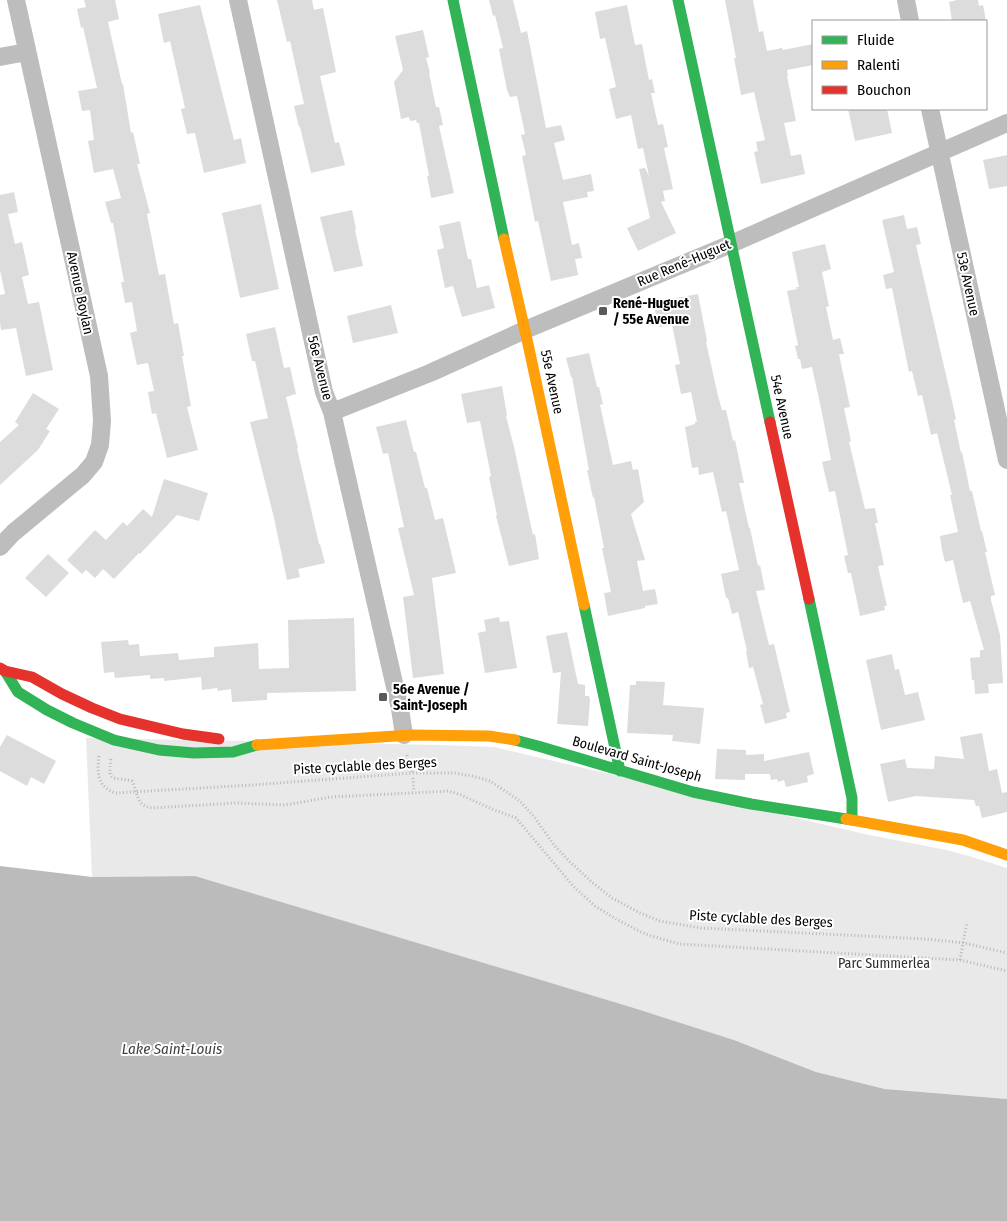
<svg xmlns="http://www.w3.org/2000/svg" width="1007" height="1221" viewBox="0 0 1007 1221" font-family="'Fira Sans Condensed',sans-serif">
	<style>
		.green { fill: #e9e9e9 }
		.water { fill: #bbb }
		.building { fill: #dcdcdc }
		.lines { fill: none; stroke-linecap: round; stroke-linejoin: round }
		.path { stroke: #b8b8b8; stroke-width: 3; stroke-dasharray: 1 2.5; stroke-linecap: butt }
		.street { stroke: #bdbdbd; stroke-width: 18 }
		.fast { stroke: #30b455; stroke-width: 11 }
		.slow { stroke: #ff9f0a; stroke-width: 11 }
		.jam { stroke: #e5322d; stroke-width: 11 }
		.poi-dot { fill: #595959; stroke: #fff; stroke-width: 2 }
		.labels { text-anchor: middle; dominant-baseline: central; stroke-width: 4; stroke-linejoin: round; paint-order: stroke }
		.street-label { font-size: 14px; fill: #000; stroke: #fff }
		.poi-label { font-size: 14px; font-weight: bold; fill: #000; stroke: #fff; text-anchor: start }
		.park-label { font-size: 14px; fill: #2e2e2e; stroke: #fff }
		.water-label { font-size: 15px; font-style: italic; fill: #3f3f3f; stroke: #fff }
	</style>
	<rect width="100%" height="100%" fill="#fff"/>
	<path class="green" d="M 86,738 L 439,745 L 494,747 L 869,835 L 947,850 L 972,857 L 1007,868 L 1007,1099 L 885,1089 L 816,1072 L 734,1040 L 634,1008 L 195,876 L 92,877 Z"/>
	<path class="water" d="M 0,866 L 92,877 L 195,876 L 634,1008 L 734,1040 L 816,1072 L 885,1089 L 1007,1099 L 1007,1221 L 0,1221 Z"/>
	<path class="building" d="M 84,0 L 115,0 L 119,19 L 108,22 L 122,84 L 123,84 L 131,133 L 133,132 L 140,164 L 137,164 L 150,213 L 147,214 L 159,275 L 165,274 L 174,324 L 178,323 L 184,356 L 182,356 L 191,406 L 187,407 L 198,450 L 167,458 L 156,413 L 152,414 L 148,392 L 154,391 L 148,363 L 137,365 L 130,333 L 137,331 L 132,302 L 125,303 L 121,282 L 124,282 L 113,223 L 111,223 L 105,202 L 121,198 L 113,169 L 94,173 L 88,141 L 94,140 L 90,110 L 82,111 L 78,91 L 97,88 L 83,27 L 81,28 L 77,9 L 86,7 Z
		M 277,0 L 312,0 L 314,10 L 323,8 L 336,72 L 320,76 L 335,143 L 339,142 L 345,165 L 311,173 L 300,127 L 299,127 L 294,106 L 304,104 L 290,41 L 287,42 Z
		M 489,0 L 513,0 L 521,33 L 527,31 L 546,128 L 561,125 L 565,140 L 554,143 L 563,180 L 591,174 L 594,191 L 587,192 L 588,197 L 563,202 L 572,245 L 579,243 L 582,258 L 575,259 L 578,275 L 551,281 L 538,221 L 535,222 L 522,156 L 526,155 L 521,135 L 525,134 L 517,96 L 510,97 L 507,90 L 499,49 L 503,48 L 495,15 L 493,16 Z
		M 725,0 L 753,0 L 759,32 L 763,31 L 767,51 L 782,48 L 783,50 L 813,44 L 813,65 L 787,70 L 788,76 L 787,76 L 796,121 L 784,123 L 791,156 L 801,154 L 805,174 L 761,184 L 754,152 L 758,151 L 756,142 L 765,140 L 754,92 L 741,95 L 734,58 L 736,58 Z
		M 957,0 L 978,0 L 979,6 L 983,5 L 986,21 L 952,21 L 949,2 Z
		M 200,5 L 234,140 L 241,138 L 246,163 L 204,173 L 195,133 L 187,134 L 181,109 L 185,108 L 170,41 L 164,43 L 158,14 Z
		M 627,5 L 635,45 L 642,44 L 649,80 L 652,79 L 655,93 L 651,93 L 658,125 L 663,124 L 668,147 L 664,148 L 673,189 L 663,191 L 665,201 L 661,202 L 676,233 L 638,251 L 627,228 L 650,218 L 639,169 L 645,168 L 649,176 L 643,148 L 638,149 L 631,115 L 616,119 L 609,89 L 616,87 L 605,38 L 600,39 L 595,12 Z
		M 423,30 L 429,57 L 426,58 L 430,73 L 429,73 L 436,107 L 439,107 L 443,125 L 439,126 L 454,193 L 432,198 L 431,197 L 427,176 L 429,176 L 419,123 L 417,123 L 416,120 L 410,121 L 409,117 L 401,119 L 394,82 L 403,70 L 395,36 Z
		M 848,109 L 887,109 L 892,133 L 855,141 Z
		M 1007,155 L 1007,186 L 989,189 L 983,160 Z
		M 14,192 L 18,212 L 8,214 L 15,244 L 22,242 L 29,275 L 22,277 L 28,304 L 39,302 L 53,370 L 26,376 L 16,328 L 1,330 L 0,323 L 0,295 L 5,294 L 0,270 L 0,195 Z
		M 261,204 L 279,289 L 240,298 L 222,213 Z
		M 352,210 L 356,229 L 355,230 L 363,266 L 334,272 L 320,217 Z
		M 904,215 L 907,229 L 917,227 L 921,244 L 916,245 L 952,401 L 956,419 L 954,420 L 961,453 L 962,452 L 970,491 L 972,491 L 981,531 L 982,531 L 987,552 L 985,552 L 995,595 L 991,596 L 991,600 L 1000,635 L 1003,683 L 988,684 L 989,693 L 975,694 L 974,680 L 972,680 L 970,658 L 980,657 L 980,650 L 984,650 L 970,601 L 963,603 L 953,560 L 945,562 L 942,550 L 940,536 L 958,532 L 950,495 L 952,495 L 937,433 L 931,435 L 922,395 L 918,396 L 912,371 L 909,372 L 892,288 L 886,289 L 883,275 L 894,272 L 882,220 Z
		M 460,221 L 468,259 L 471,259 L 477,288 L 489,285 L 495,308 L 462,317 L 453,286 L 445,288 L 437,250 L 444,248 L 439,226 Z
		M 825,244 L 831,269 L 822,272 L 829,306 L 826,307 L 833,340 L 840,338 L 844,354 L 839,354 L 850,407 L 844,408 L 851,441 L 849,442 L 865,509 L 875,508 L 878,523 L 875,523 L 884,565 L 878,566 L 887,606 L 884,606 L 885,610 L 860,616 L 851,573 L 848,573 L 844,556 L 848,555 L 835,491 L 829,492 L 822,462 L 831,460 L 822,413 L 812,367 L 802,369 L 800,359 L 798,359 L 795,346 L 798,345 L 787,291 L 797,289 L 796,287 L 799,287 L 792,252 Z
		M 698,294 L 707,341 L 706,342 L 718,396 L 722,410 L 726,410 L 733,441 L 735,440 L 744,483 L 739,483 L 749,528 L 750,528 L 758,566 L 760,565 L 765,590 L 756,591 L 769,645 L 774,644 L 790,712 L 786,713 L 787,718 L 765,724 L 760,705 L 763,704 L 753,667 L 749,668 L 746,651 L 747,651 L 738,612 L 732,614 L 728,598 L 726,598 L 721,574 L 739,570 L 726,511 L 722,512 L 713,472 L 699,475 L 698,467 L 692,468 L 685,427 L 695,424 L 695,422 L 697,422 L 691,392 L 681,394 L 675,365 L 680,364 L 672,325 L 659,327 L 654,307 L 677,302 L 676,298 Z
		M 391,305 L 398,333 L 353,343 L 347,316 Z
		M 275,327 L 284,368 L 290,367 L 296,394 L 286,397 L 298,448 L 297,448 L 319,544 L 320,544 L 325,563 L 298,569 L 300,577 L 287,580 L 274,518 L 250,422 L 268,418 L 255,361 L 252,361 L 246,334 Z
		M 589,353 L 597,387 L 599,387 L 603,404 L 600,405 L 613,465 L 631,461 L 633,470 L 638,469 L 644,502 L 631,514 L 645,560 L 637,561 L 643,591 L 655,589 L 658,604 L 645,606 L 645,608 L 608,616 L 604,593 L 611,592 L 602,548 L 604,548 L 594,497 L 593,498 L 587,470 L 589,470 L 572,377 L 571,377 L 566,358 Z
		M 502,386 L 507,415 L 506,416 L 514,447 L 533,535 L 535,534 L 539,559 L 509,566 L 496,516 L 497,515 L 489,477 L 491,476 L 480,421 L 467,423 L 461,394 Z
		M 33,393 L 59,409 L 46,429 L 50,431 L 38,450 L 0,485 L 0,442 L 19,425 L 15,422 Z
		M 406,420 L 414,452 L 416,452 L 425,488 L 427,488 L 435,520 L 443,518 L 456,573 L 432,578 L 444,674 L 413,678 L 403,597 L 414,595 L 398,528 L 404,527 L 388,453 L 383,454 L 376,427 Z
		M 164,479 L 208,493 L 199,521 L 177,515 L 140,554 L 139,553 L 114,579 L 103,569 L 95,578 L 86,570 L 82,574 L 67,560 L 95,530 L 106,540 L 123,522 L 127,526 L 143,509 L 152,517 Z
		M 48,554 L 69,573 L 46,597 L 25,578 Z
		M 499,617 L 500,622 L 509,621 L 517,668 L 485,673 L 478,633 L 486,631 L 484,620 Z
		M 354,618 L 356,691 L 267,693 L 267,700 L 232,702 L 231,689 L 218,691 L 217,688 L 202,690 L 201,677 L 164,681 L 164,678 L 150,679 L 150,675 L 115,678 L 114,672 L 104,673 L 101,642 L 128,640 L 129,645 L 139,644 L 140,656 L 178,653 L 179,660 L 214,657 L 214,647 L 258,643 L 259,669 L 289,668 L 288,620 Z
		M 567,632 L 578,684 L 585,685 L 585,696 L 589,696 L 590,700 L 588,726 L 557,724 L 561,672 L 553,673 L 546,636 Z
		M 892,654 L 895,670 L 899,669 L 905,695 L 918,692 L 925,720 L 881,730 L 866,660 Z
		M 636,681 L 665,682 L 663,705 L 704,708 L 700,744 L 672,741 L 673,735 L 627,733 L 630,685 L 636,685 Z
		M 982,733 L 989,771 L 997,769 L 1002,793 L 1007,792 L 1007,812 L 982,818 L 979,806 L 976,806 L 974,800 L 916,796 L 888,802 L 880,764 L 905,759 L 907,768 L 934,769 L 935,756 L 964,759 L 960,737 Z
		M 7,735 L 56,761 L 44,784 L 31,777 L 27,786 L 0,771 L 0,747 Z
		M 717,749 L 746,750 L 746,755 L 764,754 L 764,761 L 809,752 L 814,774 L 807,776 L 808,782 L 786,787 L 784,780 L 778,782 L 777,779 L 771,780 L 770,774 L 745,774 L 745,780 L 715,779 Z"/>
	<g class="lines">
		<path class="path" d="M 407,755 C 408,760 407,765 412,768 L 412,773
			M 99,756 C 97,773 97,786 115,793 L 252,785 L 412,773 L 455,773 L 472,776 L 490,781 L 520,801 L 535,818 L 554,845 L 570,862 L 593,883 L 612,898 L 640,913 L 660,921 L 701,928 L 926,939 L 964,943 L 1007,953
			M 111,759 C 107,784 113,776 132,781 C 139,794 135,805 152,808 L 236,803 L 285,805 L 331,797 L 449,791 L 461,795 L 492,809 L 516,818 L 574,887 L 595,906 L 616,919 L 645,934 L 679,944 L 960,960 L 1007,971
			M 413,778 L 414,792
			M 960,960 L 967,922"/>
		<path class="street" d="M 238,0 L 324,392 L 332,412 L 400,709 L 404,735
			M 906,0 L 910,21
			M 0,57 L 27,52
			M 930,109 L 1007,460
			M 332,412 L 430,373 L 525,330 L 731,244 L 1007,123
			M 0,547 L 13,533 L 83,475 L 94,462 L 100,445 L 102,421 L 99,376 L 16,0"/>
		<path class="fast" d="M 453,0 L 504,239
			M 678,0 L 770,422
			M 809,599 L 852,798 L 852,820
			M 584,605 L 620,771
			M 5,671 L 18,692 L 47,710 L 73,723 L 114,740 L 159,750 L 194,753 L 233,752 L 257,745
			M 515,740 L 538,746 L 693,792 L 751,804 L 846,819"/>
		<path class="slow" d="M 504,239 L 528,344 L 584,605
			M 257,745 L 411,735 L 489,736 L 515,740
			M 846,819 L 963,840 L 1007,855"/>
		<path class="jam" d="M 770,422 L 809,599
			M 0,668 L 5,671 L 32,677 L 62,694 L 92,708 L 120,719 L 183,734 L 219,739"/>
	</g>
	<g class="poi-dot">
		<rect x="598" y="306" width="10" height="10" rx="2.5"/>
		<rect x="378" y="692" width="10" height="10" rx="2.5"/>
	</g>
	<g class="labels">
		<g class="street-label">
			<text transform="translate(684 263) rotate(-23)">Rue René-Huguet</text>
			<text transform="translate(968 284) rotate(78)">53e Avenue</text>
			<text transform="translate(80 293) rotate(78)">Avenue Boylan</text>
			<text transform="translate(320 368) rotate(76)">56e Avenue</text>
			<text transform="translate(552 382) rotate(78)">55e Avenue</text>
			<text transform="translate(782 407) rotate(78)">54e Avenue</text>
			<text transform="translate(637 759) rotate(16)">Boulevard Saint-Joseph</text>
			<text transform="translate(365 766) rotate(-3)">Piste cyclable des Berges</text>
			<text transform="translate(761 919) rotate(3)">Piste cyclable des Berges</text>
		</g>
		<g class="poi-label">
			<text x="613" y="303">René-Huguet<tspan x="613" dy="16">/ 55e Avenue</tspan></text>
			<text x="393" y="689">56e Avenue /<tspan x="393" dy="16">Saint-Joseph</tspan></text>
		</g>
		<g class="park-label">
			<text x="884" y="963">Parc Summerlea</text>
		</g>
		<g class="water-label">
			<text x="172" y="1049">Lake Saint-Louis</text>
		</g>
	</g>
	<rect x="812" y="20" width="175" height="90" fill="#ffffff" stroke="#999999"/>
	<rect x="822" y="36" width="25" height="8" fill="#30b455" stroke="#999999"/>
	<text x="857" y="45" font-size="15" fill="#000000">Fluide</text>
	<rect x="822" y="61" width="25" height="8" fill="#ff9f0a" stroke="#999999"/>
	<text x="857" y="70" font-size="15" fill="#000000">Ralenti</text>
	<rect x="822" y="86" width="25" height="8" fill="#e5322d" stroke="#999999"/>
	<text x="857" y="95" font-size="15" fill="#000000">Bouchon</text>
</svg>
